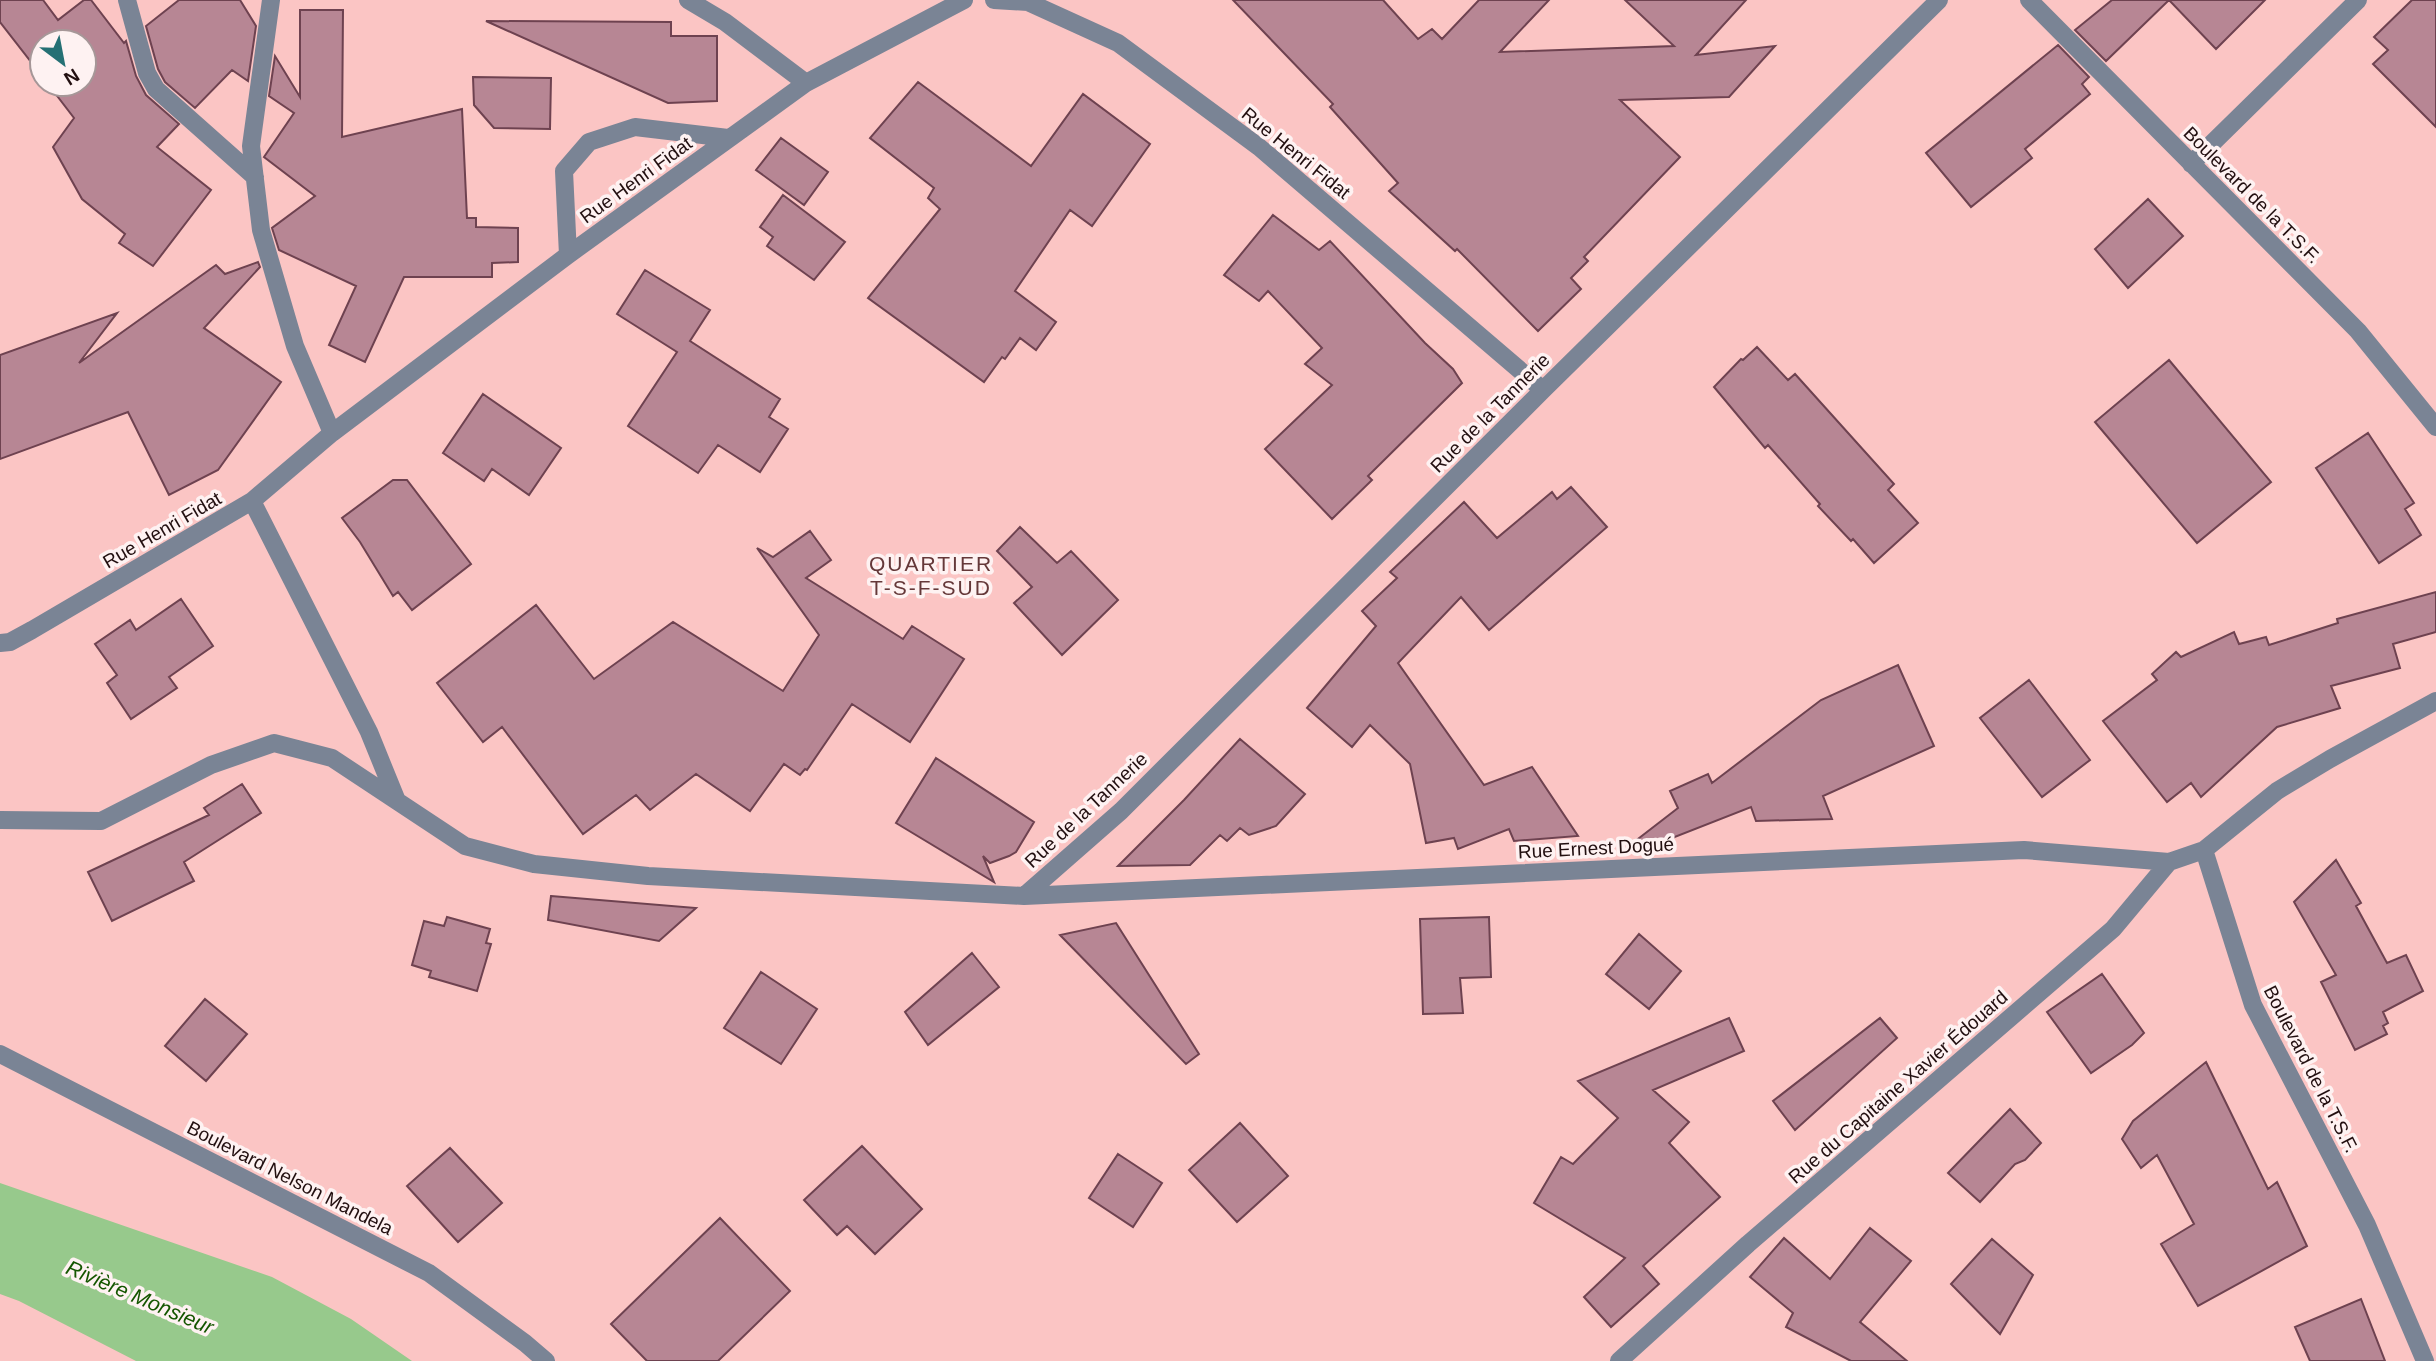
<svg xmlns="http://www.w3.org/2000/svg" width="2436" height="1361" viewBox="0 0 2436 1361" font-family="Arial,sans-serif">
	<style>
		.water { fill: #97c98c }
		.building { fill: #b78694; stroke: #6e4250; stroke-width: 2 }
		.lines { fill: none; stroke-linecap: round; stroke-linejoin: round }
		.minor { stroke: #7a8495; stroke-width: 18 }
		.tertiary { stroke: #7a8495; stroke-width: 18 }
		.labels { text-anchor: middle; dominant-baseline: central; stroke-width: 7; stroke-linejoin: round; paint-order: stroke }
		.street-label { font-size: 19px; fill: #220f10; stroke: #fef2f2 }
		.neighbourhood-label { font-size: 21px; letter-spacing: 2px; fill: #653839; stroke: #fef2f2 }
		.water-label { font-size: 21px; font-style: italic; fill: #155600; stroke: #fef2f2 }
	</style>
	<rect width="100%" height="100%" fill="#fbc5c4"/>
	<path class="water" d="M 0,1183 L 272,1277 L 351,1319 L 412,1361 L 136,1361 L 19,1301 L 0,1294 Z"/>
	<path class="building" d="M 0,0 L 43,0 L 58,20 L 84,0 L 91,0 L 124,43 L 126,41 L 136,76 L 146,95 L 179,124 L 157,147 L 211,190 L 153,266 L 119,243 L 125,234 L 82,199 L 53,147 L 74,118 L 48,84 L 84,84 L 84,42 L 42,42 L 42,76 L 0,22 Z
		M 179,0 L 240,0 L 256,26 L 248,81 L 232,70 L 195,108 L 165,82 L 158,69 L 146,26 Z
		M 1233,0 L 1383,0 L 1418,39 L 1432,29 L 1442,39 L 1479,0 L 1549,0 L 1500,52 L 1674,46 L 1625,0 L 1746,0 L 1696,55 L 1775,46 L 1729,97 L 1620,100 L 1680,157 L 1584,257 L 1588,261 L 1571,278 L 1581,289 L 1538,331 L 1457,249 L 1455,251 L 1389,191 L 1398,183 L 1330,107 L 1333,104 Z
		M 2112,0 L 2265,0 L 2216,49 L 2169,0 L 2106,61 L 2075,30 Z
		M 2412,0 L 2436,0 L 2436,127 L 2373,64 L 2388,50 L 2374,37 Z
		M 300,10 L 343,10 L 342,137 L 462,109 L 467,218 L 476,218 L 476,227 L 518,228 L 518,262 L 492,263 L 492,277 L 404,277 L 365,362 L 329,345 L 356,286 L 279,250 L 272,228 L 315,196 L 264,157 L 294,113 L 269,96 L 275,56 L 300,97 Z
		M 486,21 L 671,22 L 671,36 L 717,36 L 717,101 L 668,103 Z
		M 2058,45 L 2089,77 L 2082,84 L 2090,94 L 2025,149 L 2032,158 L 1971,207 L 1926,153 Z
		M 473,77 L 551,78 L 550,129 L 494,128 L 474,105 Z
		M 918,82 L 1031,166 L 1083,94 L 1150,144 L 1092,226 L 1070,210 L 1015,291 L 1056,322 L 1036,350 L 1020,338 L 1005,359 L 1002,357 L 984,382 L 868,298 L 940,209 L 928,198 L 934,188 L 870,138 Z
		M 781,138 L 828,172 L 804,205 L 756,170 Z
		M 783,195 L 845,242 L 814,280 L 767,246 L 773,237 L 760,227 Z
		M 2148,199 L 2183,236 L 2128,288 L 2095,249 Z
		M 1273,215 L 1319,250 L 1330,241 L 1425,343 L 1453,369 L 1462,383 L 1368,476 L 1372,480 L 1332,519 L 1265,449 L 1332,385 L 1305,364 L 1322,348 L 1268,291 L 1259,301 L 1224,275 Z
		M 258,262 L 260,267 L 204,328 L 281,382 L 218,470 L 169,495 L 128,412 L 0,459 L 0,355 L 117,313 L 79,363 L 216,265 L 225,274 Z
		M 645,270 L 710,310 L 690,341 L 780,399 L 769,417 L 788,429 L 760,472 L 718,445 L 698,473 L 628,426 L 677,352 L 617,314 Z
		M 1757,347 L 1788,380 L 1795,374 L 1894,484 L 1888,490 L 1918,523 L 1874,563 L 1853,539 L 1851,541 L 1818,506 L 1820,504 L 1768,445 L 1765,448 L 1714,387 L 1741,359 L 1743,360 Z
		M 2169,360 L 2271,482 L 2197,543 L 2095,422 Z
		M 483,394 L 561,448 L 529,495 L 492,469 L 484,481 L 443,453 Z
		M 2368,433 L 2414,503 L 2405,509 L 2421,535 L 2379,563 L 2316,468 Z
		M 393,480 L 407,480 L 471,564 L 412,610 L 398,592 L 393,596 L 360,542 L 342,518 Z
		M 1571,487 L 1607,527 L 1489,630 L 1461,597 L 1398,663 L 1484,785 L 1532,767 L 1578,836 L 1514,841 L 1509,829 L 1458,849 L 1454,838 L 1426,843 L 1410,764 L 1370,725 L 1352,747 L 1307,708 L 1376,626 L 1362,611 L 1397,578 L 1390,572 L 1464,502 L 1497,538 L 1552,492 L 1557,499 Z
		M 1020,527 L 1057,563 L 1071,551 L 1118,600 L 1062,655 L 1014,603 L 1032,587 L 997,551 Z
		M 810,531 L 831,560 L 806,578 L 903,639 L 912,626 L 964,659 L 910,742 L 852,704 L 807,770 L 805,769 L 800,775 L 784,764 L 750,811 L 696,774 L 650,810 L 636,795 L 583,834 L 502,727 L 483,742 L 437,683 L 536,605 L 594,679 L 673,622 L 783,691 L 819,635 L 757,548 L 773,557 Z
		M 2436,592 L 2436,632 L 2393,644 L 2400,668 L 2331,686 L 2340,708 L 2277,727 L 2201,797 L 2191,783 L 2167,802 L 2103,721 L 2157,680 L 2152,674 L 2176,652 L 2181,657 L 2234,632 L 2239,644 L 2266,637 L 2269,645 L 2338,623 L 2337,619 Z
		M 181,599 L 213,646 L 169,677 L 177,688 L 131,719 L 107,683 L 117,675 L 95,644 L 130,620 L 136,630 Z
		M 1898,665 L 1934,746 L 1823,796 L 1832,819 L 1756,821 L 1751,807 L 1639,851 L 1634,842 L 1678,808 L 1670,791 L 1708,774 L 1712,783 L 1821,700 Z
		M 2029,680 L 2090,760 L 2042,797 L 1980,718 Z
		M 1240,739 L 1305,794 L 1276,826 L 1249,835 L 1240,828 L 1227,841 L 1220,835 L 1190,865 L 1118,866 L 1184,800 Z
		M 936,758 L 1034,822 L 1016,852 L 1009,856 L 990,863 L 983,856 L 994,882 L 896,823 Z
		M 242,784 L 261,813 L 184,862 L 194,881 L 112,921 L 88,872 L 209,815 L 204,808 Z
		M 2336,860 L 2361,903 L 2356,906 L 2387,963 L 2406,955 L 2423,991 L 2383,1012 L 2388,1023 L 2383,1026 L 2387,1034 L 2355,1050 L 2321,982 L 2336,975 L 2294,902 Z
		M 551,896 L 696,908 L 659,941 L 548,920 Z
		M 447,917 L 490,929 L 486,943 L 491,944 L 477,991 L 429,977 L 431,971 L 412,965 L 424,921 L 444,926 Z
		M 1489,917 L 1491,977 L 1460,978 L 1463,1013 L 1423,1014 L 1420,919 Z
		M 1116,923 L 1199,1054 L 1186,1064 L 1060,935 Z
		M 1639,934 L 1681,971 L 1649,1009 L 1606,974 Z
		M 972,953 L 999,987 L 928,1045 L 905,1012 Z
		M 761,972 L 817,1009 L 781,1064 L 724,1028 Z
		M 2102,974 L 2144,1033 L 2132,1045 L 2091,1073 L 2047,1012 Z
		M 205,999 L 247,1034 L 206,1081 L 165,1046 Z
		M 1729,1018 L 1744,1051 L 1653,1090 L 1689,1122 L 1669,1143 L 1720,1197 L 1643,1266 L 1659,1284 L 1611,1327 L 1584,1297 L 1625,1258 L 1534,1203 L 1561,1157 L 1573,1164 L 1618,1118 L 1578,1081 Z
		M 1880,1018 L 1897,1038 L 1795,1130 L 1773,1101 Z
		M 2206,1062 L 2268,1189 L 2277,1182 L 2307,1246 L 2198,1306 L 2161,1244 L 2194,1224 L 2157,1155 L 2141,1168 L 2122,1139 L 2133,1121 Z
		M 2010,1109 L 2041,1143 L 2025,1160 L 2015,1164 L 1980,1202 L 1948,1173 Z
		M 1240,1123 L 1288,1176 L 1237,1222 L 1189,1170 Z
		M 862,1146 L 922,1209 L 875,1254 L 847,1226 L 837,1235 L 804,1200 Z
		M 450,1148 L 502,1203 L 458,1242 L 407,1186 Z
		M 1118,1154 L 1162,1183 L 1133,1227 L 1089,1198 Z
		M 720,1218 L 790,1291 L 718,1361 L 647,1361 L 611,1324 Z
		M 1870,1228 L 1911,1261 L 1860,1322 L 1907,1361 L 1851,1361 L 1786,1327 L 1793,1313 L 1750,1277 L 1784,1238 L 1830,1279 Z
		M 1992,1239 L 2033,1275 L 2000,1334 L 1951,1284 Z
		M 2361,1299 L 2385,1361 L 2310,1361 L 2295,1327 Z"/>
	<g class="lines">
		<path class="minor" d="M 127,0 L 147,73 L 156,89 L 255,177
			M 271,0 L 251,146 L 261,230 L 295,346 L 332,433
			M 688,0 L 725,22 L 806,83
			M 994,0 L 1028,2 L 1118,43 L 1259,147 L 1543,390
			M 2029,0 L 2358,331 L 2436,427
			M 2191,164 L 2358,0
			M 568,255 L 564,171 L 589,142 L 635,127 L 728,138
			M 252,501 L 369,732 L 397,801
			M 0,643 L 10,642 L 32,630 L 252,501 L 332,433 L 568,255 L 806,83 L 964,0
			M 0,820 L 101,821 L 211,765 L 274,743 L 332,758 L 465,846 L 534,864 L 648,876 L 1024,896 L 2024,850 L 2169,862
			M 2204,850 L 2253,1005 L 2367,1225 L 2425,1361
			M 1024,896 L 1121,811 L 1543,390 L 1939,0
			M 1619,1361 L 1748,1244 L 2113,929 L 2169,862 L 2204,850 L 2277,791 L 2330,759 L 2436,701"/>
		<path class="tertiary" d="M 0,1054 L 429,1273 L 525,1343 L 546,1361"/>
	</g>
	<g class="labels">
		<g class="street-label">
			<text transform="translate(1296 153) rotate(39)">Rue Henri Fidat</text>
			<text transform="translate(636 180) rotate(-36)">Rue Henri Fidat</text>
			<text transform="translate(2252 195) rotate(45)">Boulevard de la T.S.F.</text>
			<text transform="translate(1490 413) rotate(-45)">Rue de la Tannerie</text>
			<text transform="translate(162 530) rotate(-30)">Rue Henri Fidat</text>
			<text transform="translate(1086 810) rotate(-43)">Rue de la Tannerie</text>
			<text transform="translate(1596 848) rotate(-3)">Rue Ernest Dogué</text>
			<text transform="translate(2311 1069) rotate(63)">Boulevard de la T.S.F.</text>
			<text transform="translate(1898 1087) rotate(-41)">Rue du Capitaine Xavier Édouard</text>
			<text transform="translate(290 1178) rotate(27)">Boulevard Nelson Mandela</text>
		</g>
		<g class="neighbourhood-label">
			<text x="931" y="563">QUARTIER<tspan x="931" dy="24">T-S-F-SUD</tspan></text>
		</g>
		<g class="water-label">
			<text transform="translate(140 1297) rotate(23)">Rivière Monsieur</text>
		</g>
	</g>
	<g transform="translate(63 63) rotate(148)"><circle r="33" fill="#fef2f2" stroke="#a69798" stroke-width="2"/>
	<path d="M0-5L12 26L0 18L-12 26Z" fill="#257074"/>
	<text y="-10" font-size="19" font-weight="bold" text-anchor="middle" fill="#220f10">N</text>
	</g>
</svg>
